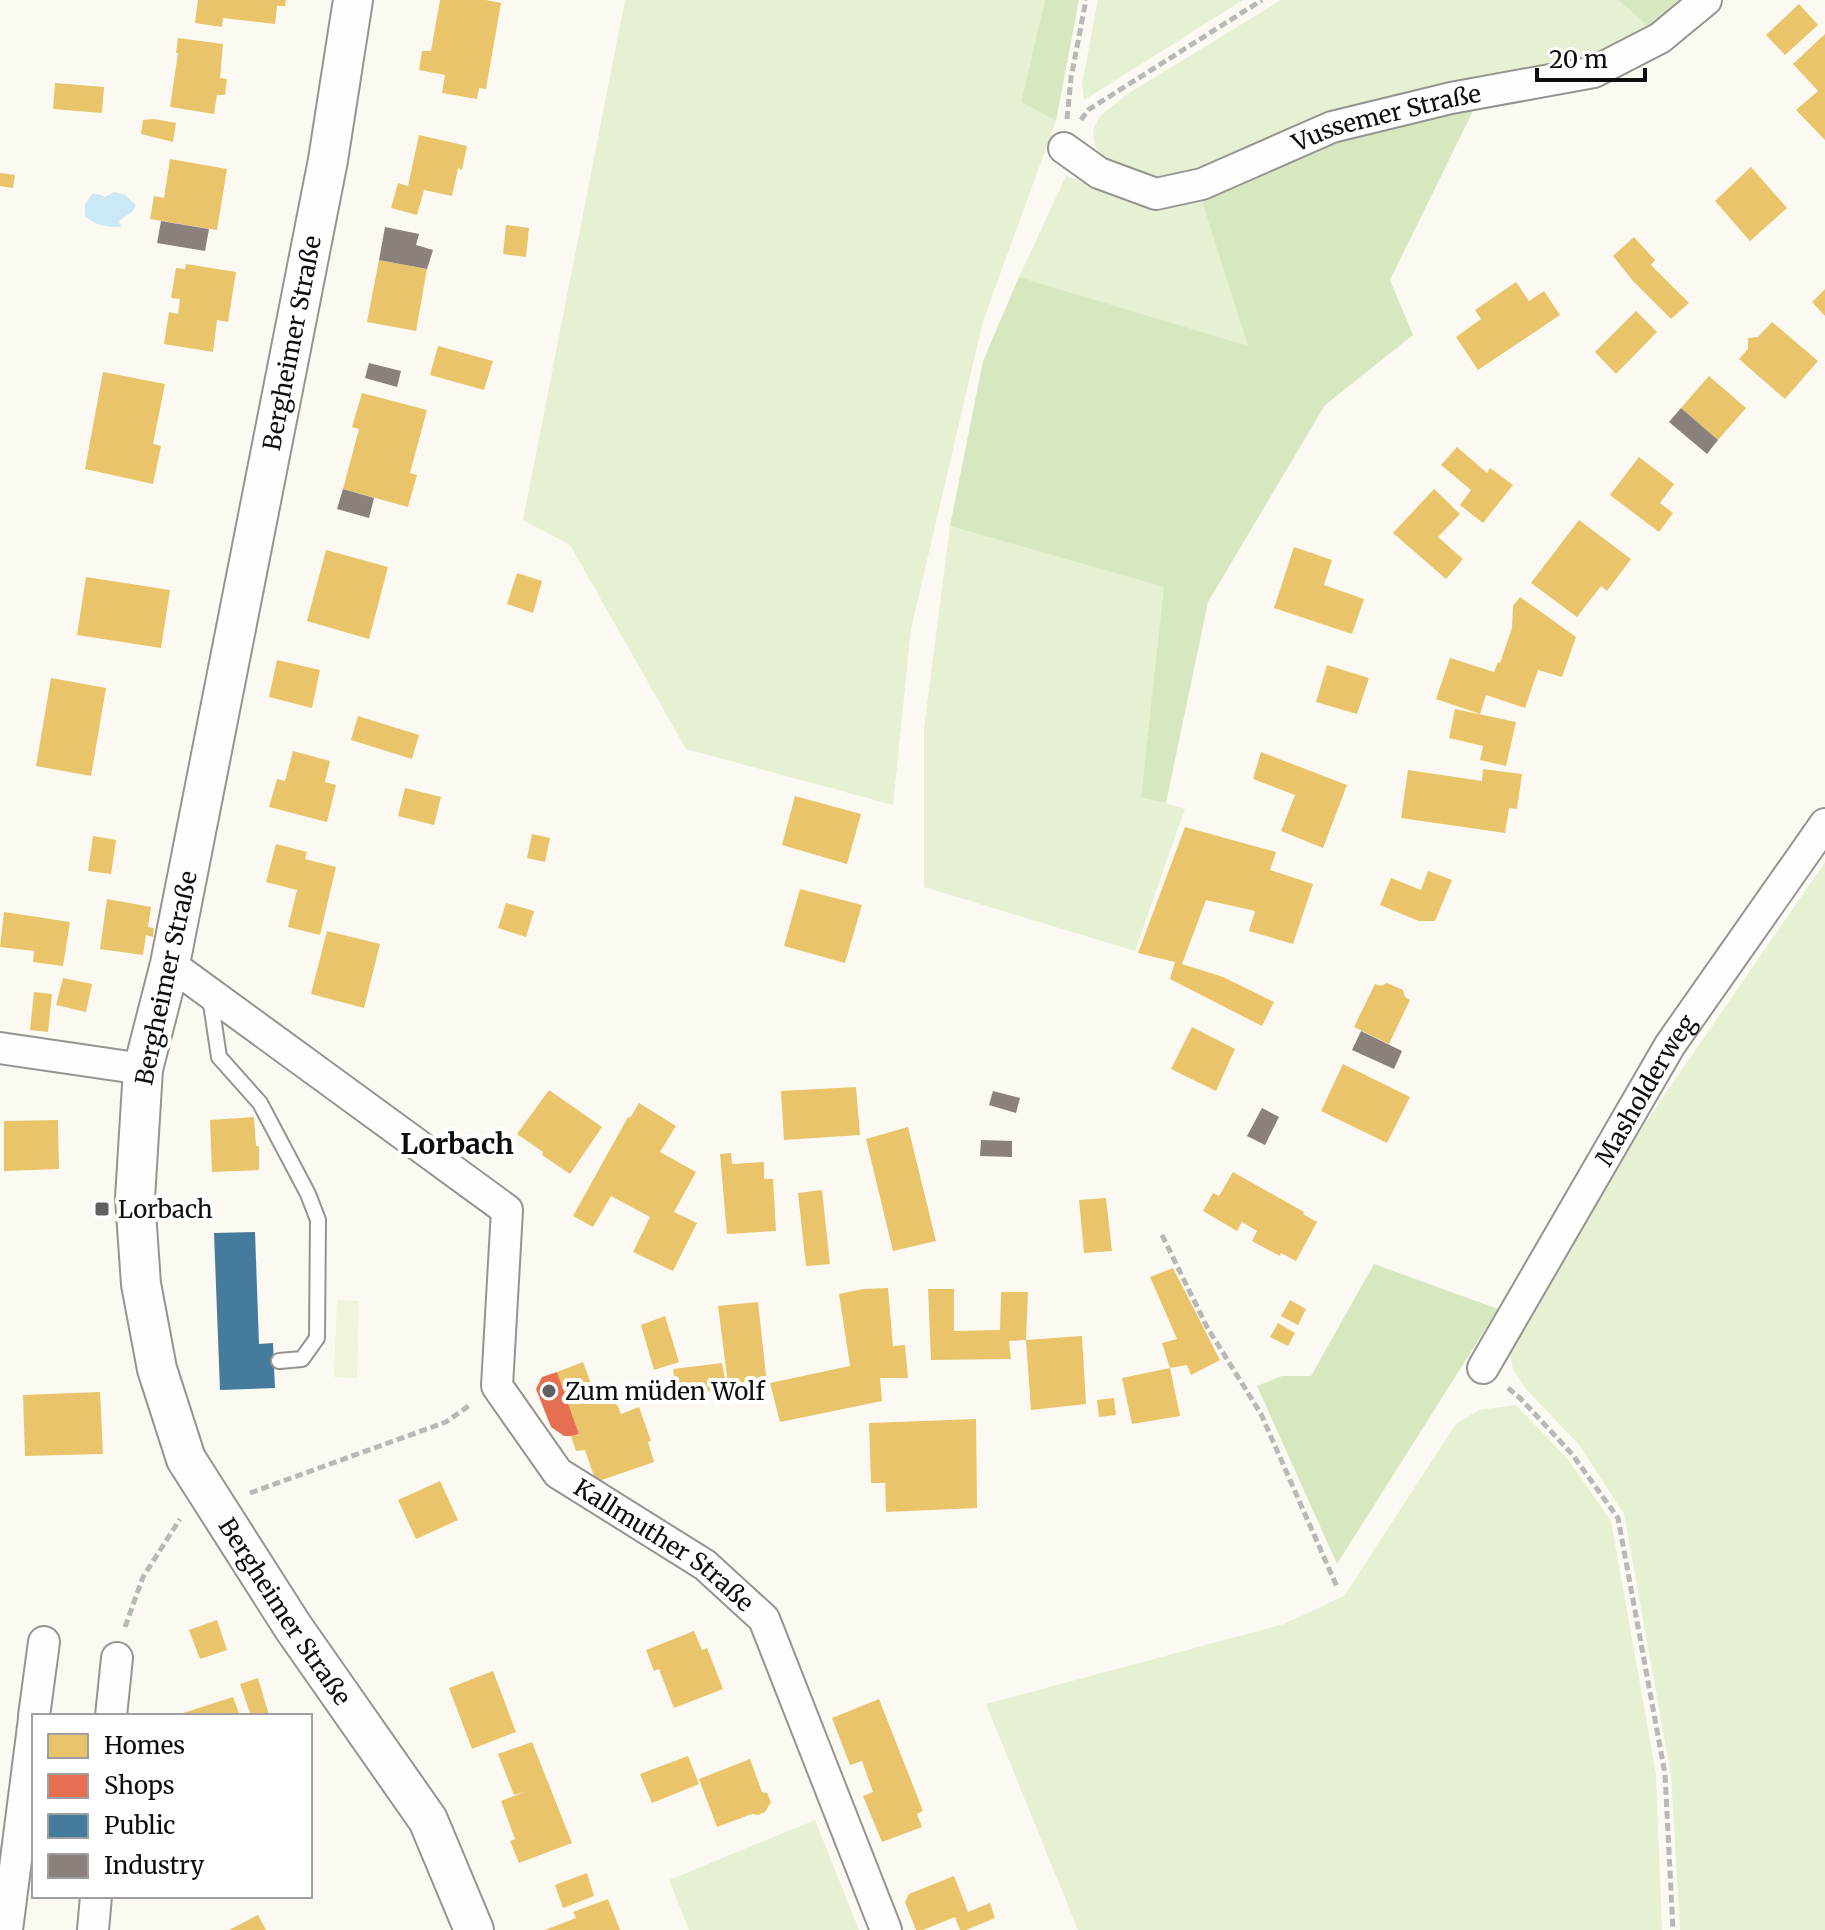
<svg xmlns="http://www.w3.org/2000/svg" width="1825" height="1930" viewBox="0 0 1825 1930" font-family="Merriweather,serif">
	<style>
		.green { fill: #e6f0d2 }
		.forest { fill: #d7e8c0 }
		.pitch { fill: #eff4dc }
		.water { fill: #cae8f5 }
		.homes { fill: #e9c46a }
		.shops { fill: #e76f51 }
		.public { fill: #457b9d }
		.industry { fill: #8a817c }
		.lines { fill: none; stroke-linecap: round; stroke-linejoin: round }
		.service-casing { stroke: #959491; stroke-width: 18 }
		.minor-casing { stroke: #959491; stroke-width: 34 }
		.tertiary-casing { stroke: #959491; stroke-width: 42 }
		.path { stroke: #b8b8b6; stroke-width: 5; stroke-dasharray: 8 4; stroke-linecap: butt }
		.service { stroke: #fffefd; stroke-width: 14 }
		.minor { stroke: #fffefd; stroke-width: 30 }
		.tertiary { stroke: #fffefd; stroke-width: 38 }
		.poi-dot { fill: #61605e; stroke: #fff; stroke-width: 3 }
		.labels { text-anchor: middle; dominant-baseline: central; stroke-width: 8; stroke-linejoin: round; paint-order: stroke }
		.street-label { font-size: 24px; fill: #0e0e0e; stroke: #fff }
		.poi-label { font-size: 24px; fill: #0e0e0e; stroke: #fff; text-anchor: start }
		.quarter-label { font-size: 28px; font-weight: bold; fill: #0e0e0e; stroke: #fff }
	</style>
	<rect width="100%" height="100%" fill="#fcf9f2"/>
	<path class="green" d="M 625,0 L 1045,0 L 1021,102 L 1056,121 L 983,321 L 911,629 L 893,805 L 686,749 L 570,545 L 523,520 Z
		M 1098,0 L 1243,0 L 1084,100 L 1082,84 Z
		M 1281,0 L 1618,0 L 1655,32 L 1586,68 L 1157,186 L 1103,161 L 1095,145 L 1093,130 L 1100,116 L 1126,95 Z
		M 1066,176 L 1152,206 L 1200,195 L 1249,347 L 1019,277 Z
		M 950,526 L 1165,587 L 1141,796 L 1185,809 L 1135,951 L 924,887 L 924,728 Z
		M 1825,862 L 1825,1930 L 1680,1930 L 1671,1775 L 1624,1514 L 1580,1446 L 1526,1389 L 1513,1370 L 1508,1340 L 1650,1116 Z
		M 1516,1405 L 1567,1458 L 1611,1521 L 1656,1774 L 1662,1930 L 1078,1930 L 986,1704 L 1284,1624 L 1344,1596 L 1456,1424 L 1479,1410 Z
		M 815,1820 L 859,1930 L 689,1930 L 669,1880 Z"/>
	<path class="forest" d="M 1045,0 L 1079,0 L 1056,121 L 1021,102 Z
		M 1618,0 L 1694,0 L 1655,32 Z
		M 1475,107 L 1390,280 L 1413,335 L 1325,405 L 1208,602 L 1166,803 L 1141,797 L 1164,587 L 950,526 L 983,361 L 1019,277 L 1248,346 L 1200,195 L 1338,133 Z
		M 1374,1264 L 1498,1309 L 1337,1564 L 1257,1386 L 1282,1376 L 1311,1376 Z"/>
	<path class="pitch" d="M 337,1300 L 359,1301 L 357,1378 L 334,1377 Z"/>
	<path class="water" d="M 114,192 L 125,195 L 136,205 L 133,211 L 119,221 L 121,227 C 107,227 96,226 85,216 L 85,204 L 92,194 L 98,194 L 105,197 Z"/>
	<path class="homes" d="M 198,0 L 286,0 L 285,6 L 277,6 L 275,24 L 223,18 L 222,27 L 195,23 Z
		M 440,0 L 486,0 L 501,3 L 486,89 L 479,88 L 477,99 L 442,93 L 445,75 L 419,70 L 422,51 L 431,51 Z
		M 1799,4 L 1818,25 L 1785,55 L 1766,35 Z
		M 1825,34 L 1825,140 L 1796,110 L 1818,91 L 1793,64 Z
		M 178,38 L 223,44 L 220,78 L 227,79 L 225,95 L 217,95 L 214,114 L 170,107 L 178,53 L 176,53 Z
		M 55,83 L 104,87 L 102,113 L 53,109 Z
		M 154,119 L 176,123 L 173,142 L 141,134 L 143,120 Z
		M 419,135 L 467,146 L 462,170 L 458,168 L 452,196 L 424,190 L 417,215 L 391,208 L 398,183 L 408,186 Z
		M 170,159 L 227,169 L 217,230 L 150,219 L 154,196 L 164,198 Z
		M 1751,167 L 1787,208 L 1750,241 L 1715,201 Z
		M 0,173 L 15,175 L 13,188 L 0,186 Z
		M 506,225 L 529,228 L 526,257 L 503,254 Z
		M 1634,237 L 1655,260 L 1651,265 L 1689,303 L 1671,319 L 1633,281 L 1613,256 Z
		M 379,260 L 427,269 L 416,331 L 367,322 Z
		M 186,264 L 236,272 L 228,322 L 217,320 L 213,352 L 164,344 L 169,312 L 178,314 L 180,299 L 171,298 L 176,268 L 185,269 Z
		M 1516,282 L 1529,301 L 1544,291 L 1560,315 L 1478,370 L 1456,337 L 1481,319 L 1475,310 Z
		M 1825,289 L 1825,316 L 1812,302 Z
		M 1636,311 L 1657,332 L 1616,374 L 1595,352 Z
		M 1772,322 L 1818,361 L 1785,399 L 1739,359 L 1748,349 L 1748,338 L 1758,337 Z
		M 438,346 L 493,361 L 484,390 L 430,375 Z
		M 103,372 L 165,384 L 153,444 L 161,446 L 153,484 L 85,469 Z
		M 1709,376 L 1746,408 L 1718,440 L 1681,408 Z
		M 362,393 L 427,410 L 410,473 L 417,475 L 408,507 L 343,489 L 359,429 L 352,427 Z
		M 1457,447 L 1487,473 L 1490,468 L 1513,485 L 1483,523 L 1460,505 L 1471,490 L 1441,465 Z
		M 1639,457 L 1674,484 L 1660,503 L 1673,513 L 1659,532 L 1610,495 Z
		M 1434,489 L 1460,514 L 1438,537 L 1463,559 L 1446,579 L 1393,533 Z
		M 1579,520 L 1631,559 L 1607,591 L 1601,586 L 1577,617 L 1531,583 Z
		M 1294,547 L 1332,560 L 1324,585 L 1364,599 L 1352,634 L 1274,608 Z
		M 326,550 L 388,567 L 369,639 L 307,621 Z
		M 517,573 L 542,581 L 533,613 L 507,604 Z
		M 86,577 L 170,590 L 161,648 L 77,635 Z
		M 1520,597 L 1576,637 L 1562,677 L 1538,670 L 1525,708 L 1486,695 L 1480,714 L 1436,699 L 1450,658 L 1494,672 L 1498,662 L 1500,663 L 1512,628 L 1513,606 Z
		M 277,660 L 320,670 L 312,708 L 269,697 Z
		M 1327,665 L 1369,678 L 1357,714 L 1316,702 Z
		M 51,678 L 106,688 L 91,776 L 36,766 Z
		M 1455,709 L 1516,722 L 1506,766 L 1480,760 L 1483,746 L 1449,738 Z
		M 358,716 L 419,735 L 412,759 L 351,740 Z
		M 293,751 L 330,761 L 325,782 L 336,785 L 327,822 L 269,807 L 277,779 L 285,781 Z
		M 1261,752 L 1347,785 L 1323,848 L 1281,831 L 1295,795 L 1253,779 Z
		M 1483,769 L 1522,774 L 1517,809 L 1509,808 L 1505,833 L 1401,818 L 1408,770 L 1482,781 Z
		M 405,788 L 441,797 L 434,825 L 398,816 Z
		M 795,796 L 861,814 L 847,864 L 782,845 Z
		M 1185,827 L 1276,852 L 1270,870 L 1313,884 L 1293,944 L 1249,931 L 1255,911 L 1206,900 L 1182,964 L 1223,977 L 1274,1002 L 1262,1026 L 1170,979 L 1175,962 L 1138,953 Z
		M 532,834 L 550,838 L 545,862 L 527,858 Z
		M 93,836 L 116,840 L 111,874 L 88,871 Z
		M 276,844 L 307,852 L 305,859 L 336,867 L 320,935 L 288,927 L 297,890 L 266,882 Z
		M 1428,871 L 1452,880 L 1435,921 L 1419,921 L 1380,905 L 1391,878 L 1421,890 Z
		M 800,889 L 862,905 L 845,963 L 784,946 Z
		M 107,899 L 151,907 L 148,927 L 154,928 L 153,937 L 146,935 L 143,955 L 100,949 Z
		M 506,903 L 534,911 L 526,937 L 498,928 Z
		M 4,912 L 70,922 L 63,966 L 33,962 L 34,951 L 0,947 Z
		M 327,931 L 380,944 L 364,1008 L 311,994 Z
		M 63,978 L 92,984 L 86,1012 L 56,1005 Z
		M 1387,983 L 1403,990 L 1405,997 L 1410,1000 L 1389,1044 L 1354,1027 L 1375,984 L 1381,986 Z
		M 34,992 L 52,994 L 48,1032 L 30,1030 Z
		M 1192,1027 L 1235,1049 L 1216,1091 L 1171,1069 Z
		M 1343,1064 L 1410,1097 L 1387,1143 L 1321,1111 Z
		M 856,1087 L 860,1135 L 784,1140 L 781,1091 Z
		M 549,1090 L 602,1127 L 570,1174 L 542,1155 L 543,1152 L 517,1134 Z
		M 639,1103 L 676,1126 L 660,1152 L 696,1172 L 674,1212 L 697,1223 L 673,1271 L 633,1252 L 650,1217 L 611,1196 L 593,1227 L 573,1216 L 628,1117 L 630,1118 Z
		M 254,1117 L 256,1146 L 259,1146 L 259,1170 L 212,1172 L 210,1120 Z
		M 58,1120 L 59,1169 L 4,1171 L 4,1121 Z
		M 908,1127 L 936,1241 L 893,1251 L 866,1139 Z
		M 731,1153 L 732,1164 L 764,1162 L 764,1179 L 773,1179 L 776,1231 L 727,1234 L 720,1154 Z
		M 1233,1172 L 1304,1212 L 1303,1214 L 1317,1222 L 1296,1261 L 1281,1253 L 1280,1256 L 1252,1241 L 1257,1231 L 1242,1222 L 1237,1231 L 1203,1211 L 1213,1193 L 1219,1196 Z
		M 822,1190 L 830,1264 L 806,1266 L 798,1193 Z
		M 1106,1198 L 1112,1251 L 1084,1253 L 1079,1200 Z
		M 1173,1268 L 1220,1360 L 1191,1375 L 1187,1365 L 1170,1368 L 1162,1343 L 1177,1339 L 1150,1277 Z
		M 888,1288 L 893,1346 L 905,1345 L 908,1378 L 880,1378 L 882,1401 L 780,1422 L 770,1383 L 850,1366 L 839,1294 L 863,1289 Z
		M 928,1289 L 954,1289 L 954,1331 L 1000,1330 L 1001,1292 L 1028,1292 L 1026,1340 L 1009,1341 L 1011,1359 L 931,1360 Z
		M 1290,1300 L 1306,1309 L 1298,1325 L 1281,1316 Z
		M 758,1302 L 767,1384 L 729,1392 L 718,1306 Z
		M 665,1316 L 679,1362 L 654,1370 L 641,1325 Z
		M 1278,1323 L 1295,1333 L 1288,1346 L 1270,1337 Z
		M 1082,1336 L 1086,1404 L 1031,1410 L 1026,1340 Z
		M 583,1362 L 598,1402 L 609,1398 L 618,1406 L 621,1414 L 639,1407 L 651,1441 L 648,1442 L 654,1462 L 596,1482 L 585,1450 L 576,1451 L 571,1436 L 579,1434 L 557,1372 Z
		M 722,1363 L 727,1389 L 677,1395 L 673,1369 Z
		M 1170,1368 L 1180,1416 L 1132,1424 L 1122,1378 Z
		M 100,1392 L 103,1454 L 25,1456 L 23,1395 Z
		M 1114,1398 L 1116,1415 L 1099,1417 L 1097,1400 Z
		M 976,1419 L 977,1508 L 886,1512 L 885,1483 L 871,1483 L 869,1423 Z
		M 440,1481 L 458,1520 L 416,1539 L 398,1500 Z
		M 217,1620 L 227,1650 L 200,1659 L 189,1630 Z
		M 694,1631 L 702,1650 L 707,1648 L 723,1689 L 674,1708 L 659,1669 L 654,1671 L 646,1650 Z
		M 493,1671 L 516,1732 L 472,1749 L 449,1688 Z
		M 258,1678 L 269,1715 L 268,1716 L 251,1716 L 240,1684 Z
		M 233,1697 L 240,1716 L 177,1716 L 177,1715 Z
		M 879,1699 L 923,1811 L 917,1814 L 922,1827 L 882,1842 L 863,1796 L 873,1792 L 862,1761 L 850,1765 L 832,1718 Z
		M 532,1742 L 572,1843 L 519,1863 L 510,1841 L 515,1839 L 501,1801 L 527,1791 L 514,1795 L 498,1754 Z
		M 688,1756 L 699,1784 L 652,1803 L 640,1774 Z
		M 750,1759 L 762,1792 L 767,1793 L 771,1802 L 765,1812 L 758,1815 L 752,1814 L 717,1827 L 699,1779 Z
		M 587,1873 L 594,1896 L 563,1908 L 555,1885 Z
		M 954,1876 L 968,1912 L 990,1903 L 995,1918 L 966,1930 L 960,1930 L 955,1917 L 923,1930 L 916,1930 L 905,1902 L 909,1894 Z
		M 608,1899 L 620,1930 L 545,1930 L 576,1918 L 573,1912 Z
		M 258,1915 L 266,1930 L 229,1930 Z"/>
	<path class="shops" d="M 557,1372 L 579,1434 L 571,1436 L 564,1436 L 551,1427 L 536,1389 L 542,1377 Z"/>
	<path class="public" d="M 255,1232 L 259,1344 L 273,1343 L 275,1388 L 220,1390 L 214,1233 Z"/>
	<path class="industry" d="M 161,221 L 209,229 L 205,251 L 157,243 Z
		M 385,227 L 419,234 L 416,245 L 433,250 L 427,269 L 379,260 Z
		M 369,363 L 401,371 L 397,387 L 365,378 Z
		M 1681,408 L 1718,440 L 1707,454 L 1669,422 Z
		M 343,489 L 374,498 L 369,518 L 337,509 Z
		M 1361,1031 L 1402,1051 L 1394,1069 L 1352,1050 Z
		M 993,1091 L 1020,1098 L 1016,1113 L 989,1105 Z
		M 1262,1108 L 1279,1117 L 1265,1145 L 1247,1136 Z
		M 981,1140 L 1012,1141 L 1012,1157 L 980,1156 Z"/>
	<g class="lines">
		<g class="service-casing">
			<path id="service" d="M 210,997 L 219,1057 L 260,1103 L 308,1194 L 318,1220 L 317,1338 L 302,1359 L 279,1361"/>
		</g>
		<g class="minor-casing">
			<g id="minor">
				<path id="s1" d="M 1064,148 L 1099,173 L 1156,194 L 1202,184 L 1332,127 L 1451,98 L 1594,72 L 1660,38 L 1706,0"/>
				<path id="s2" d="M 170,964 L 507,1210 L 497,1386 L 558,1473 L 705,1565 L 764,1619 L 886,1930"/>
				<path d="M 0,1048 L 143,1069"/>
				<path id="s3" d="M 1483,1368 L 1670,1045 L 1825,824"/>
				<path d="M 34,1716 L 44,1642"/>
				<path d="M 111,1716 L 117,1658"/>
				<path d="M 7,1930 L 34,1719"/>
				<path d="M 93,1930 L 96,1896"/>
			</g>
		</g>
		<g class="tertiary-casing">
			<g id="tertiary">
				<path id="s4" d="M 353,0 L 328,160 L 170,964 L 143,1069 L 135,1198 L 141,1284 L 157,1369 L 186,1459 L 293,1627 L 428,1820 L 474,1930"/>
			</g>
		</g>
		<path class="path" d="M 1067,119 L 1071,78 L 1086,0
			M 1081,120 L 1088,110 L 1262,0
			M 1162,1235 L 1207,1327 L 1261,1414 L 1337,1587
			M 1508,1388 L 1520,1398 L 1572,1454 L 1618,1518 L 1665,1774 L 1673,1930
			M 250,1493 L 446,1422 L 470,1405
			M 125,1627 L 143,1577 L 180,1519"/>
		<use href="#service" class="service"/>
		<use href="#minor" class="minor"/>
		<use href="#tertiary" class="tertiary"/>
	</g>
	<g class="poi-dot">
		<rect x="94" y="1201" width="16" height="16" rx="4"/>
		<circle cx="549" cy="1391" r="8"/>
	</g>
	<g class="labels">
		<g class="street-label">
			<text stroke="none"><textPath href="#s1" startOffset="348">Vussemer Straße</textPath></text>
			<text transform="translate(292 343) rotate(-79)">Bergheimer Straße</text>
			<text transform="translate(166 978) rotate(-78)">Bergheimer Straße</text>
			<text stroke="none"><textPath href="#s3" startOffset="322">Masholderweg</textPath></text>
			<text stroke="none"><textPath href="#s2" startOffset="828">Kallmuther Straße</textPath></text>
			<text stroke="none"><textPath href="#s4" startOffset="1668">Bergheimer Straße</textPath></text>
		</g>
		<g class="poi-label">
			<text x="118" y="1209">Lorbach</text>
			<text x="565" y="1391">Zum müden Wolf</text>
		</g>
		<g class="quarter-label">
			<text x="457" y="1144">Lorbach</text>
		</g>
	</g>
	<rect x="32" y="1714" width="280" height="184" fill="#ffffff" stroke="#9f9f9f" stroke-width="2"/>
	<rect x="48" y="1734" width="40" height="24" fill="#e9c46a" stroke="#9f9f9f" stroke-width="2"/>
	<text x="104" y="1754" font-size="24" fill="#0e0e0e">Homes</text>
	<rect x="48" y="1774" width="40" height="24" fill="#e76f51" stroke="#9f9f9f" stroke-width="2"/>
	<text x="104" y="1794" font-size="24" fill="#0e0e0e">Shops</text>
	<rect x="48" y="1814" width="40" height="24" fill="#457b9d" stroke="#9f9f9f" stroke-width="2"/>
	<text x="104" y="1834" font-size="24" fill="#0e0e0e">Public</text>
	<rect x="48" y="1854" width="40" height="24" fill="#8a817c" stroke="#9f9f9f" stroke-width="2"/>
	<text x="104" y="1874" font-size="24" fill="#0e0e0e">Industry</text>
	<path d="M1537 68v12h108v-12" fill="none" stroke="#0e0e0e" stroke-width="4"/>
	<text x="1549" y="68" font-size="24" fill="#0e0e0e" stroke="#ffffff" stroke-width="6" paint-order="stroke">20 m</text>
</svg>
